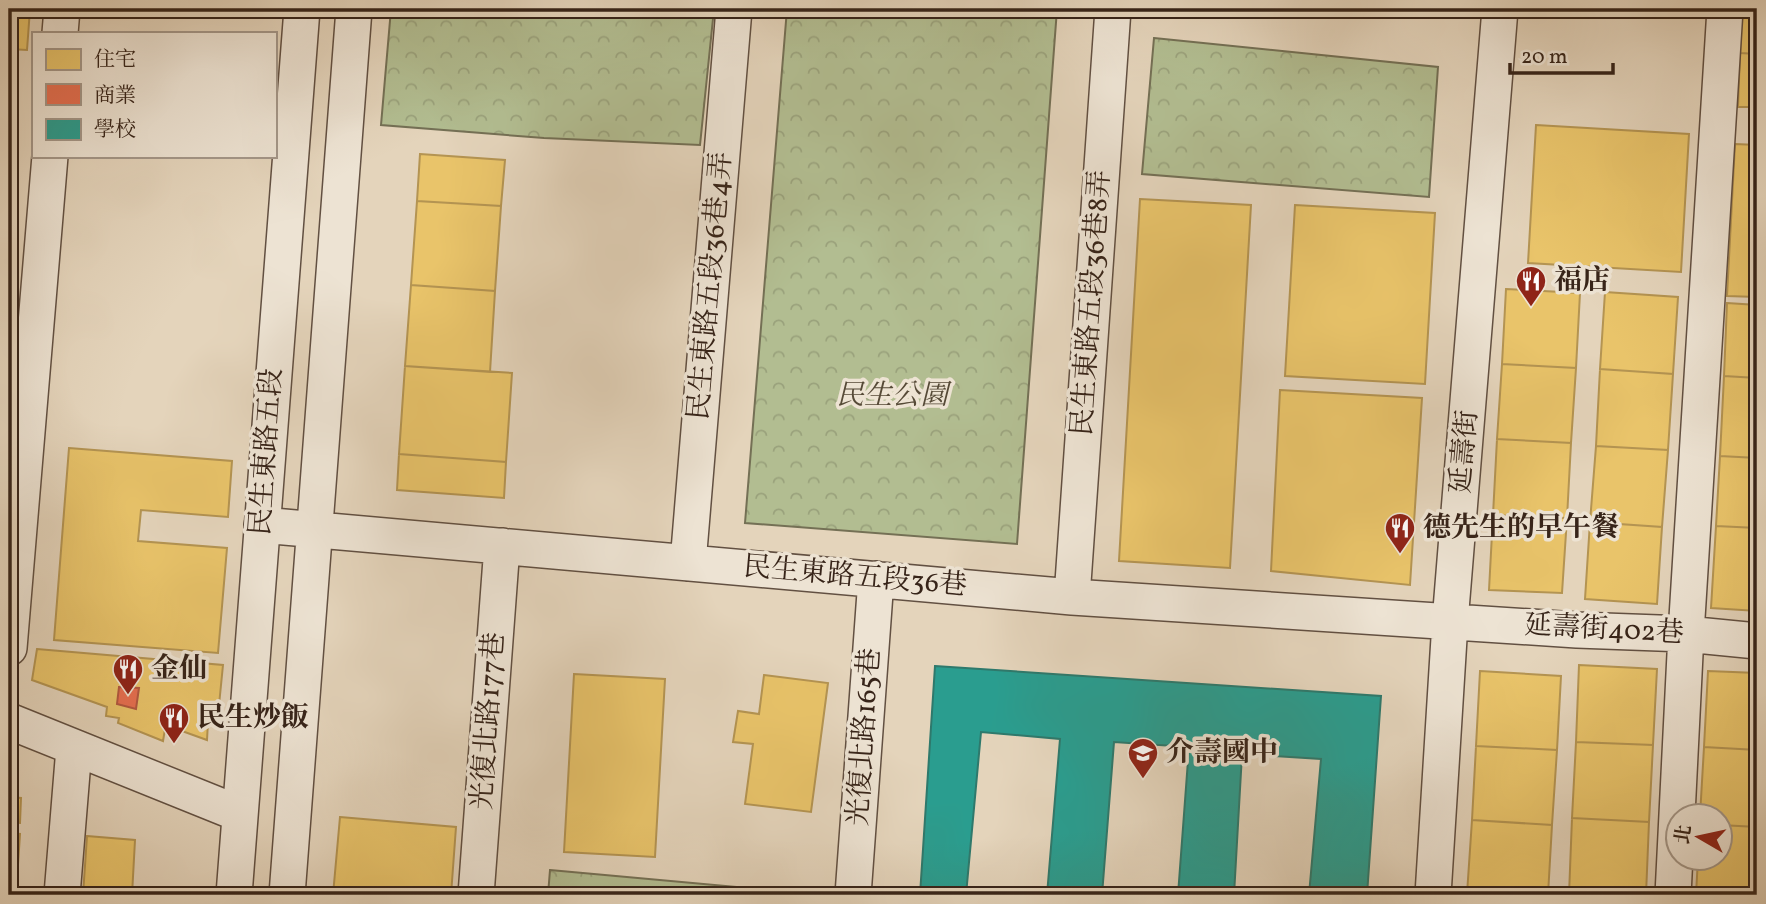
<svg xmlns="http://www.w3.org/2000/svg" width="1766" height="904" viewBox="0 0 1766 904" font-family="Vollkorn,'Noto Serif TC',serif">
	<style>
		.park { fill: url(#park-crowns); stroke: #747055; stroke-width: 2 }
		.homes { fill: #e9c46a; stroke: #b49452; stroke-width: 2 }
		.shops { fill: #e76f51; stroke: #b25840; stroke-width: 2 }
		.schools { fill: #2a9d8f; stroke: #2e796c; stroke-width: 2 }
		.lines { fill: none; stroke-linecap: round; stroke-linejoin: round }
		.minor-casing { stroke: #625042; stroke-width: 38 }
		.minor { stroke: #ede3d3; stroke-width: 35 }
		.labels { text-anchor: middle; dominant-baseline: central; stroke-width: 7; stroke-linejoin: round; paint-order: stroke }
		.poi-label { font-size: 28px; font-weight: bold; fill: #372419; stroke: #ede3d3; text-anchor: start }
		.street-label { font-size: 28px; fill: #372419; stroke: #ede3d3 }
		.park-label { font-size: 28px; font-style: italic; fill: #564a37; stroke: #ede3d3 }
	</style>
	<defs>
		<pattern id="park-crowns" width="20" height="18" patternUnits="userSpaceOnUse" patternTransform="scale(1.75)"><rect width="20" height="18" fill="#b2bd91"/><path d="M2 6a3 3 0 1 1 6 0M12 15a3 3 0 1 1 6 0" fill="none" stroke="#9aa27c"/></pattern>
	</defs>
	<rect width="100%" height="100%" fill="#e4d4bb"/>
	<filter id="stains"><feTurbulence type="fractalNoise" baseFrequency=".00286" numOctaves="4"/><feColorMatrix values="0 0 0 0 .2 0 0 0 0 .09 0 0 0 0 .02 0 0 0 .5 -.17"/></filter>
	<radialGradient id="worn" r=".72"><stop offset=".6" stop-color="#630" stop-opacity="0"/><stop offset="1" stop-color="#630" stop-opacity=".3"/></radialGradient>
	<path class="park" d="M 391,9 L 714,9 L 700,145 L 544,138 L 381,125 Z
		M 787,9 L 1057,9 L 1017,544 L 745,523 Z
		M 1154,38 L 1438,67 L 1429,197 L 1142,174 Z
		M 550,870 L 823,895 L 548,895 Z"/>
	<path class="homes" d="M 9,9 L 30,9 L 27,50 L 9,49 Z
		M 1742,9 L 1757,9 L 1757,54 L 1740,53 Z
		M 9,49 L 12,49 L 9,93 Z
		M 1740,53 L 1757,54 L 1757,107 L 1738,107 Z
		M 1536,125 L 1689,134 L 1681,272 L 1528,263 Z
		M 1735,144 L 1757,145 L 1757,297 L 1727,296 Z
		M 420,154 L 505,160 L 501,206 L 417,201 Z
		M 1140,199 L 1251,205 L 1230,568 L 1119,561 Z
		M 417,201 L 501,206 L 495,291 L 411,285 Z
		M 1295,205 L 1435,213 L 1425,384 L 1285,376 Z
		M 411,285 L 495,291 L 490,372 L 405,366 Z
		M 1506,289 L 1580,293 L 1576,368 L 1502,364 Z
		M 1605,292 L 1678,297 L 1673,374 L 1600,369 Z
		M 1727,303 L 1757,305 L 1757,378 L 1724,376 Z
		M 1502,364 L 1576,368 L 1571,443 L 1497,439 Z
		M 405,366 L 512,373 L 506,462 L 399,454 Z
		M 1600,369 L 1673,374 L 1668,450 L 1596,446 Z
		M 1724,376 L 1757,378 L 1757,458 L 1720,456 Z
		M 1280,390 L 1422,398 L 1410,585 L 1271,571 Z
		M 1497,439 L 1571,443 L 1567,518 L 1493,515 Z
		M 1596,446 L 1668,450 L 1662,527 L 1590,522 Z
		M 69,448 L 232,461 L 228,517 L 141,510 L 138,541 L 227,548 L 218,653 L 54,640 Z
		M 399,454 L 506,462 L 504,498 L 397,490 Z
		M 1720,456 L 1757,458 L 1757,528 L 1716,526 Z
		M 1493,515 L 1567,518 L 1562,593 L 1489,590 Z
		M 1590,522 L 1662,527 L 1657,604 L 1585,599 Z
		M 1716,526 L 1757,528 L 1757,611 L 1711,608 Z
		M 37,649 L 223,665 L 219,705 L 209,703 L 207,740 L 182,731 L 165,729 L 163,741 L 118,723 L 119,718 L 106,716 L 107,707 L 32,680 Z
		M 1579,665 L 1657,669 L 1653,745 L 1576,742 Z
		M 1480,671 L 1561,676 L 1557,750 L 1476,746 Z
		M 1708,671 L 1757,673 L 1757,750 L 1704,747 Z
		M 574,674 L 665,679 L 655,857 L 564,852 Z
		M 764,675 L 828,683 L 811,812 L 745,804 L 753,744 L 733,742 L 738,711 L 759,714 Z
		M 1576,742 L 1653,745 L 1649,822 L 1572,818 Z
		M 1476,746 L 1557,750 L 1552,825 L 1472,820 Z
		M 1704,747 L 1757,750 L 1757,827 L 1720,825 L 1720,816 L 1700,816 Z
		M 9,797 L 21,798 L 20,823 L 9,822 Z
		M 340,817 L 456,827 L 451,895 L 387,889 L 387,895 L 333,895 Z
		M 1572,818 L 1649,822 L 1646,895 L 1569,895 Z
		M 1472,820 L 1552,825 L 1548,895 L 1467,894 Z
		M 1720,825 L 1757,827 L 1757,895 L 1696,895 L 1698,858 L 1720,858 Z
		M 9,833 L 20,834 L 16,895 L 9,895 Z
		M 87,836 L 135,840 L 132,895 L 83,895 Z"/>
	<path class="shops" d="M 119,687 L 139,688 L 136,709 L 117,704 Z"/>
	<path class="schools" d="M 935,666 L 1381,696 L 1367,895 L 1309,895 L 1321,759 L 1242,754 L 1234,895 L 1178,895 L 1189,747 L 1114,742 L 1102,895 L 1047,895 L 1060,739 L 981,732 L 966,895 L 920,895 Z"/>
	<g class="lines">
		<g class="minor-casing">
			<path id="minor" d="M 60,33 L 62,9
				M 262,525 L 1072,597 L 1577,630 L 1686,634 L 1757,641
				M 688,563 L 734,9
				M 1072,597 L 1113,9
				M 9,648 L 50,156
				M 9,721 L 240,814
				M 62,895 L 74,748
				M 234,895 L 302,9
				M 287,895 L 354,9
				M 476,895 L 502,546
				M 853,895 L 876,579
				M 1433,895 L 1450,622 L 1500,9
				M 1673,895 L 1686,634 L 1725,9"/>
		</g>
		<use href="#minor" class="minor"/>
	</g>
	<defs>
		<g id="restaurant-pin" transform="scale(1.575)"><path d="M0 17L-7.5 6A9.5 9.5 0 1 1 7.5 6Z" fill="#8f2418" stroke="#ede3d3"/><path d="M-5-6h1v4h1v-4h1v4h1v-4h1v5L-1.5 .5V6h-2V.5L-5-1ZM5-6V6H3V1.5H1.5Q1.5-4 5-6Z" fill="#fff"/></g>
		<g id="school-pin" transform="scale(1.575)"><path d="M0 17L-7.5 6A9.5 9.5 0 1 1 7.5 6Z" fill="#8f2418" stroke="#ede3d3"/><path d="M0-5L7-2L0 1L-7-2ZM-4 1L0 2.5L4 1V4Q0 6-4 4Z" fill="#fff"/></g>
	</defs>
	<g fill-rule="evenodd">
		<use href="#restaurant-pin" x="1531" y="281"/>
		<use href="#restaurant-pin" x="1400" y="528"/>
		<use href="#restaurant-pin" x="128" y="669"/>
		<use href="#restaurant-pin" x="174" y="718"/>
		<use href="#school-pin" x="1143" y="753"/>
	</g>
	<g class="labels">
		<g class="poi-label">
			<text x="1554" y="281">福店</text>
			<text x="1423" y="528">德先生的早午餐</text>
			<text x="151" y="669">金仙</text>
			<text x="197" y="718">民生炒飯</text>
			<text x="1166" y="753">介壽國中</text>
		</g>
		<g class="street-label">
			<text transform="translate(711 286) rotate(-85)">民生東路五段36巷4弄</text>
			<text transform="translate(1092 303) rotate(-86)">民生東路五段36巷8弄</text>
			<text transform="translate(267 452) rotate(-86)">民生東路五段</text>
			<text transform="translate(1465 452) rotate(-85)">延壽街</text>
			<text transform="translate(855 577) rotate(5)">民生東路五段36巷</text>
			<text transform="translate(1604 630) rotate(3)">延壽街402巷</text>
			<text transform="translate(489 721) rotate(-86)">光復北路177巷</text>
			<text transform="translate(865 737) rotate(-86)">光復北路165巷</text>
		</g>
		<g class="park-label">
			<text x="892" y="396">民生公園</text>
		</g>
	</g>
	<rect width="1766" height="904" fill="none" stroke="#e4d4bb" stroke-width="35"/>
	<rect x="10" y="10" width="1745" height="883" fill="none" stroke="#372419" stroke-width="3.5"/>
	<rect x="18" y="18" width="1731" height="869" fill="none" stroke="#372419" stroke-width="2"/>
	<rect x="32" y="32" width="245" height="126" fill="#ede3d3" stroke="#a49789" stroke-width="2"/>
	<rect x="46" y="49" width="35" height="21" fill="#e9c46a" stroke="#a49789" stroke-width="2"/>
	<text x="94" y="66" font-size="21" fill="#372419">住宅</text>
	<rect x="46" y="84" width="35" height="21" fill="#e76f51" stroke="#a49789" stroke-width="2"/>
	<text x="94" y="102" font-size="21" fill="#372419">商業</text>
	<rect x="46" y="119" width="35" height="21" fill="#2a9d8f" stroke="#a49789" stroke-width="2"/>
	<text x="94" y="136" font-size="21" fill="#372419">學校</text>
	<g transform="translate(1699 837) rotate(279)"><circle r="33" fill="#ede3d3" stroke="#a49789" stroke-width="2"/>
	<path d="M0-5L12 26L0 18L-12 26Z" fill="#8f2418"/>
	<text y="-10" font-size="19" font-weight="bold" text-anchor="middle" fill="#372419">北</text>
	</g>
	<path d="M1510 63v10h103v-10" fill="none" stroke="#372419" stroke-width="3.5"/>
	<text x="1521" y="63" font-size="21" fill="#372419" stroke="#ede3d3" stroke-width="5" paint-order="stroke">20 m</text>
	<rect width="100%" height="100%" filter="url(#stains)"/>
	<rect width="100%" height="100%" fill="url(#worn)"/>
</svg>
